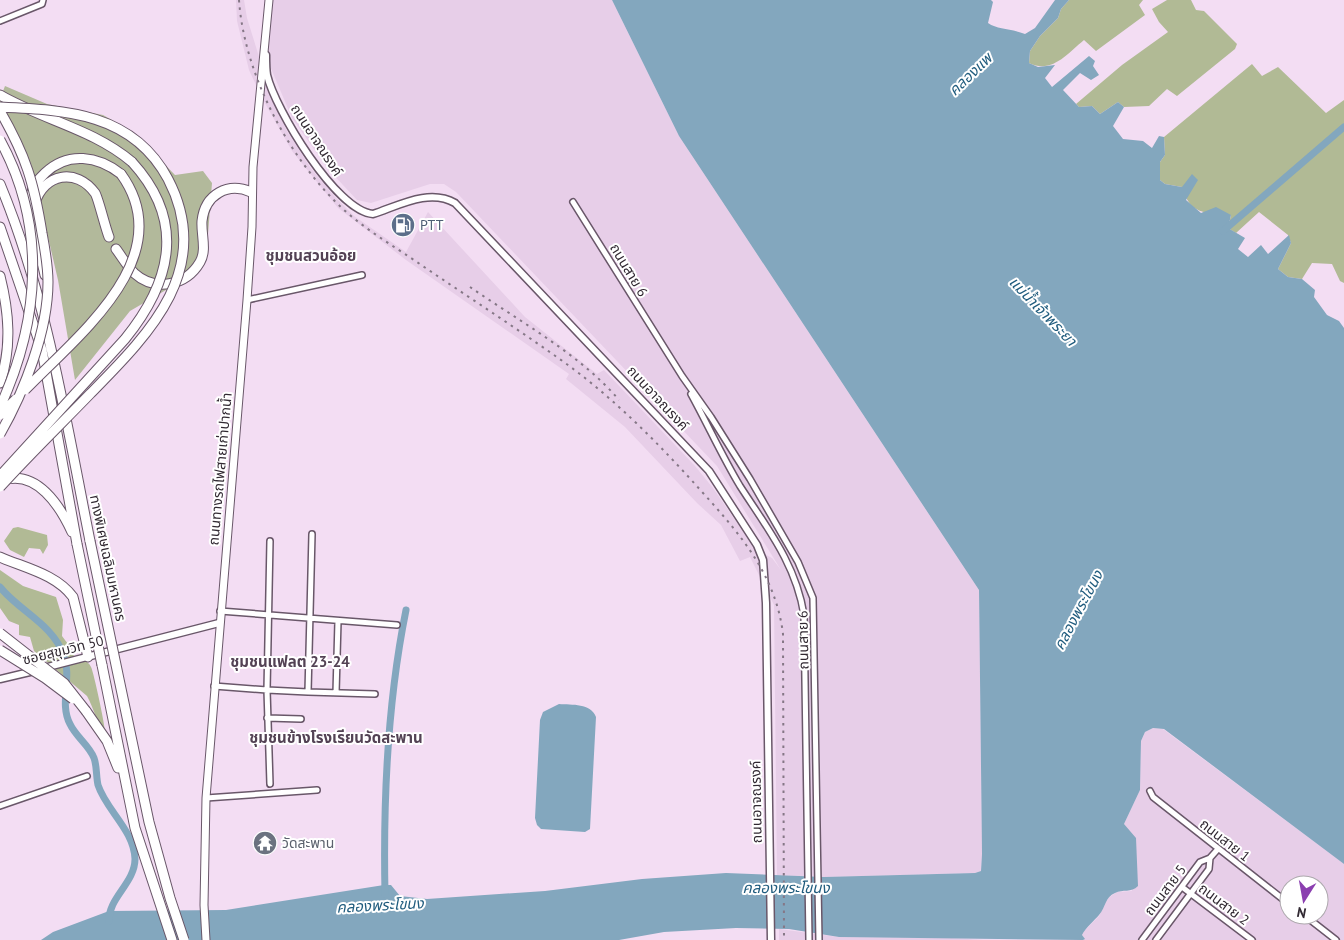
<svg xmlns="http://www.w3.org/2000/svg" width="1344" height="940" viewBox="0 0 1344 940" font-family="'PT Sans','Noto Sans Thai',sans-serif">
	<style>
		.built { fill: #e7cee8; fill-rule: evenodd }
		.green { fill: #b2b99b }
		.forest { fill: #b1ba95 }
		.water { fill: #83a7be }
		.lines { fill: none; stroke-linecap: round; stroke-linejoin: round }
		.canal { stroke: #83a7be; stroke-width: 7 }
		.minor-casing { stroke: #695769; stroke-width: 8 }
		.tertiary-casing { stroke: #695769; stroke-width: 9 }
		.secondary-casing { stroke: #695769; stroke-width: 9 }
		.motorway-casing { stroke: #695769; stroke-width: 11 }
		.minor { stroke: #fff; stroke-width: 5 }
		.tertiary { stroke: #fff; stroke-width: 6 }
		.secondary { stroke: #fff; stroke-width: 7 }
		.motorway { stroke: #fff; stroke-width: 9 }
		.rail { stroke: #857786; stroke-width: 2; stroke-dasharray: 2.5 5; stroke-linecap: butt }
		.motorway-bridge-casing { stroke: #695769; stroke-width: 11; stroke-linecap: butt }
		.motorway-bridge { stroke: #fff; stroke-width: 9 }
		.labels { text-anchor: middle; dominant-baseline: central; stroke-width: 4; stroke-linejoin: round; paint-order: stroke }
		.street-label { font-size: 14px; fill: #312932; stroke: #fff }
		.service-label { font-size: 14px; fill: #4e5e75; stroke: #fff; text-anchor: start }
		.worship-label { font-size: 14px; fill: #5b616d; stroke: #fff; text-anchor: start }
		.water-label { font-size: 15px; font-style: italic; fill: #205c7e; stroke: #fff }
		.neighbourhood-label { font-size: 15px; font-weight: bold; fill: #534254; stroke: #fff }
	</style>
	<rect width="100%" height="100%" fill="#f3ddf3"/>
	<path class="built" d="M 236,0 L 244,0 L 247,18 L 273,102 L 287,131 L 310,167 L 334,196 L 354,216 L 406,252 L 428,212 L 525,317 L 597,374 L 604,370 L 695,466 L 713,488 L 755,549 L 772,558 L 781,570 L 717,466 L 456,192 L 444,184 L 430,184 L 371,203 L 357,200 L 328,169 L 292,118 L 267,59 L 271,0 L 612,0 L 679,136 L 979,590 L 982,854 L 981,871 L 975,873 L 824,877 L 777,875 L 774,605 L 750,557 L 740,561 L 721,525 L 697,503 L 625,427 L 566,379 L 569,374 L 406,260 L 338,208 L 292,151 L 262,98 L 249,70 L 237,21 Z
		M 1153,728 L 1163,729 L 1344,864 L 1344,940 L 1083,940 L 1084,939 L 1082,935 L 1084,931 L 1099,916 L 1108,898 L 1117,892 L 1132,891 L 1124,824 L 1140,790 L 1141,741 L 1145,732 ZM 1289,885 L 1319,885 L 1319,915 L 1289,915 Z
		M 779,929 L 839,937 L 951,938 L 984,940 L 779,940 Z"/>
	<path class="green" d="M 5,86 L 47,104 L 103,115 L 133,132 L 175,175 L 203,171 L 212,183 L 206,260 L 190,276 L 130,311 L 75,380 L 58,280 L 31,164 L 0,110 L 0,99 Z"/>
	<path class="forest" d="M 1069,0 L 1143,0 L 1139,5 L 1145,15 L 1096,51 L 1084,40 C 1067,54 1052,74 1029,63 L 1030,51 L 1040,36 L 1058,18 L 1061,9 Z
		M 1167,0 L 1191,0 L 1196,10 L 1204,11 L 1237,44 L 1235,49 L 1177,96 L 1167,89 L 1149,106 L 1124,107 L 1118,102 L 1100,114 L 1092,106 L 1079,107 L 1076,104 L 1122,65 L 1168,32 L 1159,22 L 1152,9 Z
		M 1252,64 L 1262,76 L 1278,67 L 1326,113 L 1344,100 L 1344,283 L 1340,281 L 1332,264 L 1312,263 L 1302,279 L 1288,277 L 1278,269 L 1291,243 L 1288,235 L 1259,212 L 1236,233 L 1228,228 L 1231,215 C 1205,213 1190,215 1182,187 L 1165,184 L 1160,180 L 1160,162 L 1165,155 L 1164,137 Z
		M 18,527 L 47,535 L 48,545 L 43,554 L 40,549 L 29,548 L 24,557 L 10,550 L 4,541 L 13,528 Z
		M 0,570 L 23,586 L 56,597 L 63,620 L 62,636 L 71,648 L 76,662 L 86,661 C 89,664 89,663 91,667 C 94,673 106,730 105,733 C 96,721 94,709 87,696 L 34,651 L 30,637 L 19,635 L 19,625 L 9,621 L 0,608 Z"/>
	<path class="water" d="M 612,0 L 991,0 L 993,2 L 988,23 C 998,30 1010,28 1025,34 L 1035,28 L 1055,0 L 1069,0 L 1061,9 L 1058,18 L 1040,36 L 1030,51 L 1029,63 L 1038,67 L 1055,65 L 1045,78 L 1052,87 L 1089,56 L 1095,61 L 1093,66 L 1099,75 L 1091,80 L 1080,73 L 1063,90 L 1079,107 L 1092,106 L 1100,114 L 1118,102 L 1124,107 L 1113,126 L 1123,139 L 1143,141 L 1152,148 L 1159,136 L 1164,137 L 1165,155 L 1160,162 L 1160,180 L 1165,184 L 1182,187 L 1192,174 L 1198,180 L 1186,200 L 1201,213 L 1216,207 L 1231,215 L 1228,228 L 1245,238 L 1238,249 L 1248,257 L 1261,245 L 1268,254 L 1289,235 L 1291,243 L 1278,269 L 1288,277 L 1302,279 L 1315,290 L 1314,297 L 1327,315 L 1339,321 L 1344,328 L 1344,864 L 1164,729 L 1153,728 L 1145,732 L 1141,741 L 1140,790 L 1124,824 L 1136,838 L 1138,886 C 1131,893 1123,889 1115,893 C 1105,897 1106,907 1099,915 C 1095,920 1086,927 1082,935 L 1085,939 L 1083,940 L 839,937 L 789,929 L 736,928 L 664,932 L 619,940 L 41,940 L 53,932 L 109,911 L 226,910 L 384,885 L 391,885 L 400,896 L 427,899 L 545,891 L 642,879 L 726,873 L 824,877 L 975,873 L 981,871 L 982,854 L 979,590 L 679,136 Z
		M 559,704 C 572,705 591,703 596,717 L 590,829 L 585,832 L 541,829 L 537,825 L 535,818 L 540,720 L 543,712 Z"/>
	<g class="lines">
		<path class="canal" d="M 1223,231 L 1344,127
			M 0,587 C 19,611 53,624 64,656 C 72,677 59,704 70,724 C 76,737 89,745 94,758 C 97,766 96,776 98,785 C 106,810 134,830 135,859 C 135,883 108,898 109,921
			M 385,894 C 383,798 387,704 406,610"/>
		<g class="minor-casing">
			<path id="minor" d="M 0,21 L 42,4 L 43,0
				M 573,202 L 682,376 L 711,417 L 750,479 L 798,562 L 813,598 L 819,940
				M 247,300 L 362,275
				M 691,394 C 708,425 722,456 740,486 C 767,528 796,564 804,615 L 809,940
				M 312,534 L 308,692 L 375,694
				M 270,541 L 267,690 L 308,692
				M 220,611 L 397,625
				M 214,686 L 267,690 L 270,784
				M 336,693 L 338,621
				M 267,718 L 301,719
				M 1150,791 L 1153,797 L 1289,904
				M 206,798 L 317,790
				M 0,806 L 87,776
				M 1182,887 L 1252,940
				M 1304,915 L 1336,940
				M 1142,940 L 1200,862 L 1210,858 L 1218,849
				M 1156,940 L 1209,869 L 1210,858"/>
		</g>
		<g class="tertiary-casing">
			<path id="tertiary" d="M 266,55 C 266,62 266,69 267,75 C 275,109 336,211 373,214 C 398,206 429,188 455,203 L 709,471 L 757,545 L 763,560 L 766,603 L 771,940
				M 44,668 L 219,623
				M 0,679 L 34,671"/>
		</g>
		<g class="secondary-casing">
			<path id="secondary" d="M 206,940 L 204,905 L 206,798 L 247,300 L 252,227 L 253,167 L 269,0"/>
		</g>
		<g class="motorway-casing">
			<path id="motorway" d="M 0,95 C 43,120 93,129 132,162
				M 0,184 C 47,297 66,421 90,541
				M 35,203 C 44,174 76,167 95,193 C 98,197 105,227 109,237
				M 0,227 L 42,350 L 77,544
				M 116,249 C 122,257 127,266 134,273 C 155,292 186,286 200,262 C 207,250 201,234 202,221 C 205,194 228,182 251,192
				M 45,275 C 40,252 27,214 32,192 C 33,184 40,178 45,173 C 68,151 98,156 121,174
				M 0,276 C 9,312 12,347 0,383
				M 4,480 C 37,470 60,506 72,532
				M 0,557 C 25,568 56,574 73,597 L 88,657
				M 102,665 L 135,828 L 172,940
				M 86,711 L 107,741 L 118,768"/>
		</g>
		<use href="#minor" class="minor"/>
		<use href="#tertiary" class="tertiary"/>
		<use href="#secondary" class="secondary"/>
		<use href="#motorway" class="motorway"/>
		<path class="rail" d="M 239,0 C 244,74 289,159 343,209 C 365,229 390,244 414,260 C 465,295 518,329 568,365 C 618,402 662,447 703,493 C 741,535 776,576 783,634 L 784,940
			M 470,287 C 519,321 581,355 619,400"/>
		<g class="motorway-bridge-casing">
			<path id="motorway-bridge" d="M 0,107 C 66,110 133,113 168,179 C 215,269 149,334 90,394 C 60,425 29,455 0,487
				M 0,111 C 26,156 34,183 42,233 C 45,249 48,266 48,282 C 48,331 24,392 0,434
				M 0,140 C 47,226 40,320 0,407
				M 25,390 C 77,336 181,257 121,174
				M 0,415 L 16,399
				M 0,476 L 125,339 C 172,281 186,221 132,162
				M 90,541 L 149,822 L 170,898 L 184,940
				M 77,544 L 102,665
				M 0,633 L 64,683 L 86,711
				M 0,650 L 45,678 L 73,699"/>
		</g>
		<use href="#motorway-bridge" class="motorway-bridge"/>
	</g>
	<defs>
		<g id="fuel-disc" transform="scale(1.25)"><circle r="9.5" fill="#5c6f8a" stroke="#fff"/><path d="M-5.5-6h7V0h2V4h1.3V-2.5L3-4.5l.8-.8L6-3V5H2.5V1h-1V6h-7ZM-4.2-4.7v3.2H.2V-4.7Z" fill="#fff"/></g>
		<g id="temple-disc" transform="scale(1.25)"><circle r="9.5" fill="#6b7280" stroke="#fff"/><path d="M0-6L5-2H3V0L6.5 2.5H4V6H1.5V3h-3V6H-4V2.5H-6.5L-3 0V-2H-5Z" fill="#fff"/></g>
	</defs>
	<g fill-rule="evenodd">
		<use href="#fuel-disc" x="403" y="225"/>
		<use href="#temple-disc" x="265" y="843"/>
	</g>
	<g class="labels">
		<g class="street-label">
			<text transform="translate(317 140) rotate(57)">ถนนอาจณรงค์</text>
			<text transform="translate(629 270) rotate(59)">ถนนสาย 6</text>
			<text transform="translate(658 398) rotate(47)">ถนนอาจณรงค์</text>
			<text transform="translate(220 469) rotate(-85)">ถนนทางรถไฟสายเก่าปากน้ำ</text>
			<text transform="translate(108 558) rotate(78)">ทางพิเศษเฉลิมมหานคร</text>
			<text transform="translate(803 640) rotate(-91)">ถนนสาย 6</text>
			<text transform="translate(63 650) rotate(-14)">ซอยสุขุมวิท 50</text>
			<text transform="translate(756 802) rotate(-91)">ถนนอาจณรงค์</text>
			<text transform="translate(1225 840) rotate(38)">ถนนสาย 1</text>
			<text transform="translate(1165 890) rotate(-53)">ถนนสาย 5</text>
			<text transform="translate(1224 904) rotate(37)">ถนนสาย 2</text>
		</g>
		<g class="service-label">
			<text x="420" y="225">PTT</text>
		</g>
		<g class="worship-label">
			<text x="282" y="843">วัดสะพาน</text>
		</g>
		<g class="water-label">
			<text transform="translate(970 74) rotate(-44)">คลองแพ</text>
			<text transform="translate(1043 311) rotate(46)">แม่น้ำเจ้าพระยา</text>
			<text transform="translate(1078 610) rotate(-62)">คลองพระโขนง</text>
			<text x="786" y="887">คลองพระโขนง</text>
			<text transform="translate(380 905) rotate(-3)">คลองพระโขนง</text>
		</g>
		<g class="neighbourhood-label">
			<text x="311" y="255">ชุมชนสวนอ้อย</text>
			<text x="290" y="661">ชุมชนแฟลต 23-24</text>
			<text x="336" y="737">ชุมชนข้างโรงเรียนวัดสะพาน</text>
		</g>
	</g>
	<g transform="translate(1304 900) rotate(191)"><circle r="24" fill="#ffffff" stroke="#ada9ad"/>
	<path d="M0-4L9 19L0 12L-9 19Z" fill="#8b3fb0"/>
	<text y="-8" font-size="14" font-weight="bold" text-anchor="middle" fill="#312932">N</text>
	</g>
</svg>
